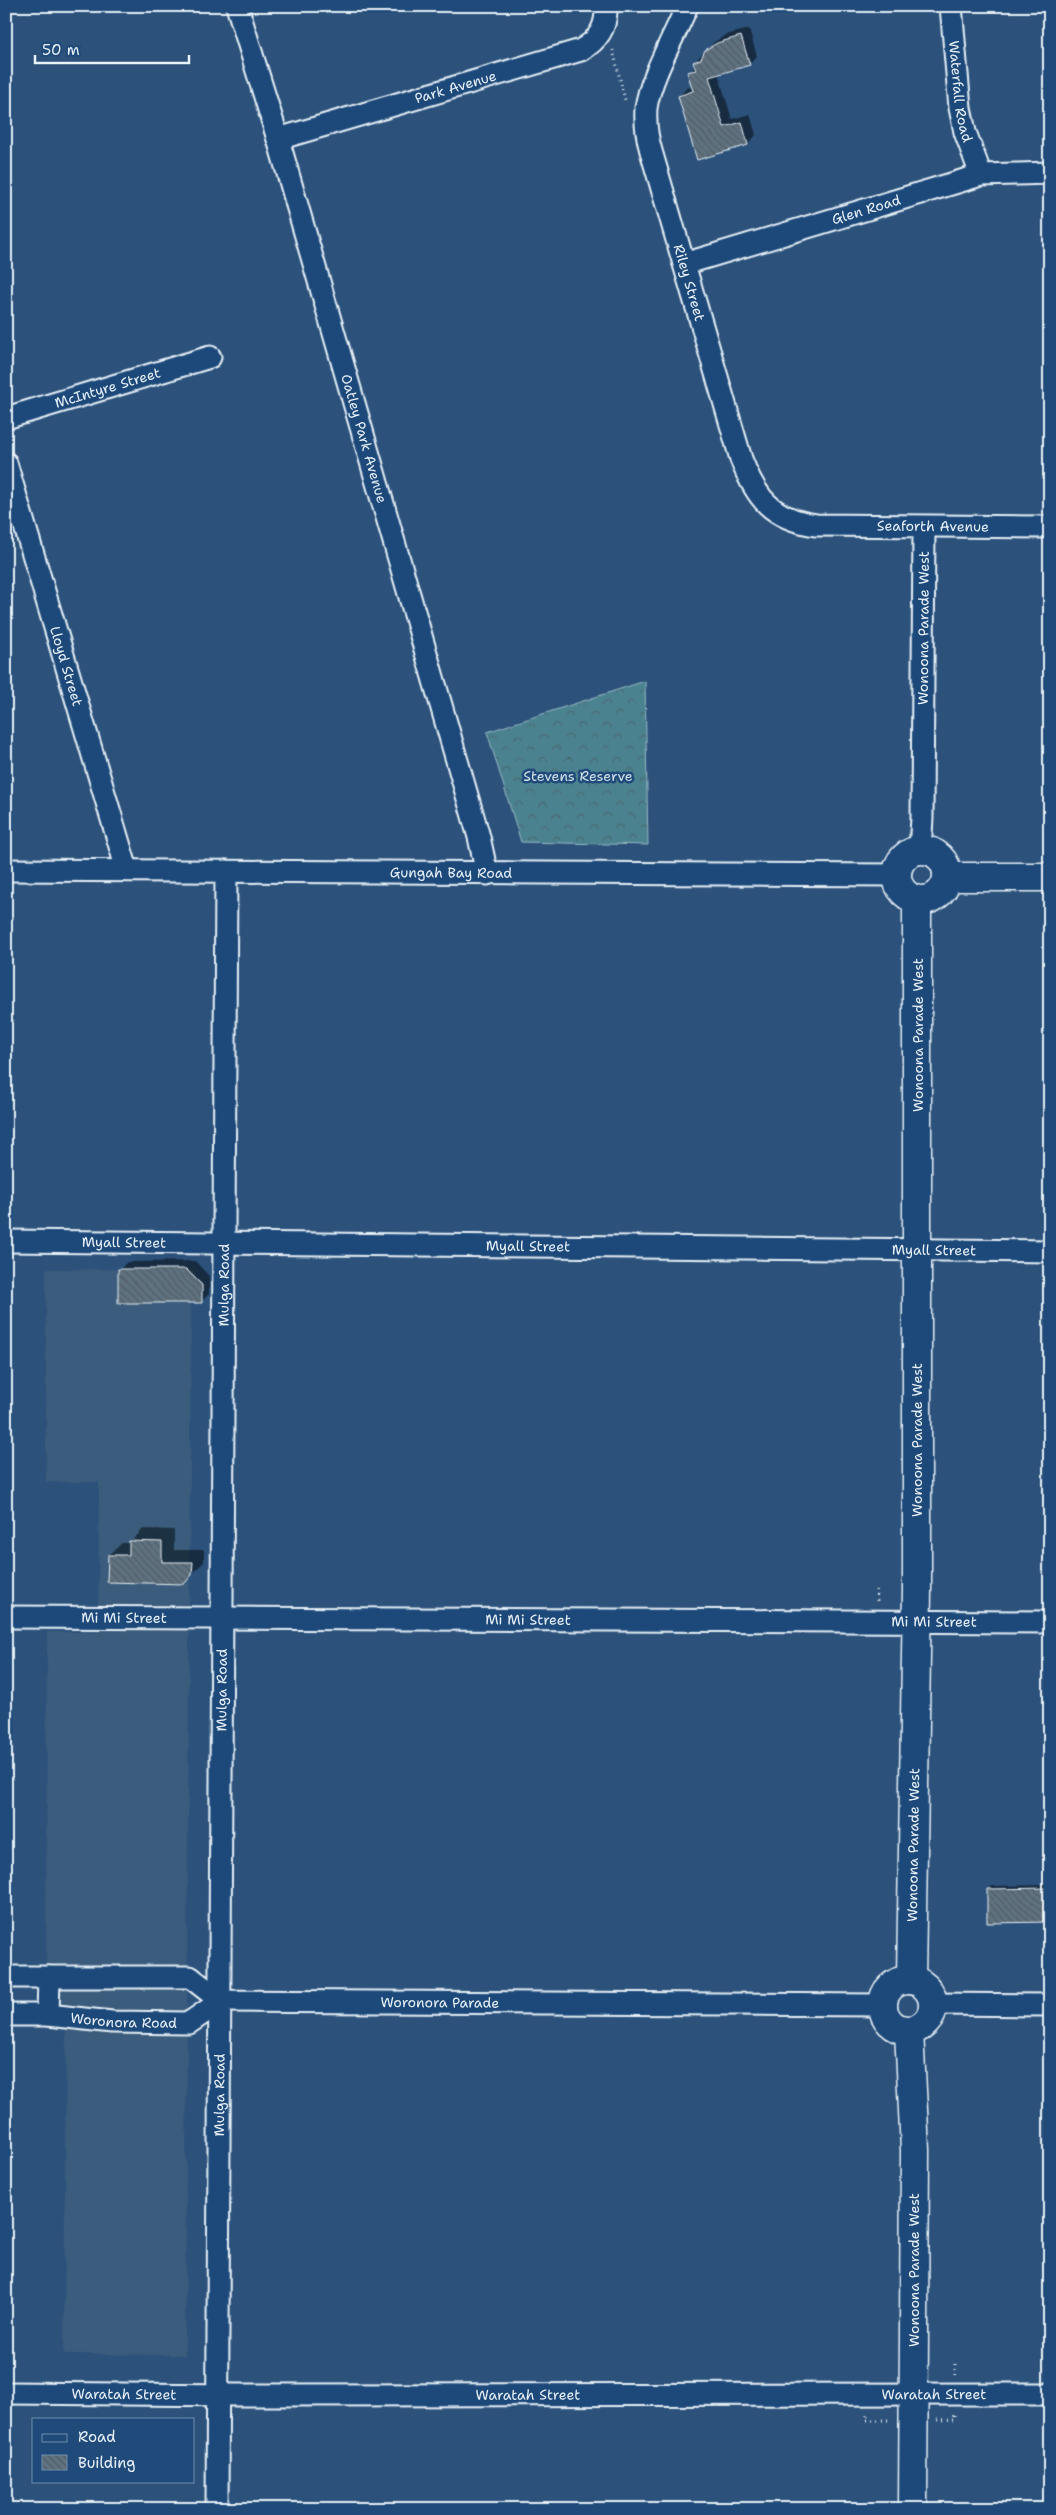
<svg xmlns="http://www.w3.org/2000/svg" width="1056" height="2515" viewBox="0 0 1056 2515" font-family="'Shantell Sans',sans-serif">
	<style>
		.built { fill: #3b5c7c }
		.forest { fill: url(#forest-crowns); stroke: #9abac4 }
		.shadow { fill: #0007 }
		.building { fill: url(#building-back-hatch); stroke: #e8f1f8 }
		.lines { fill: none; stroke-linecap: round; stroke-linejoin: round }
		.street-casing { stroke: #e8f1f8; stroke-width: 25 }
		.secondary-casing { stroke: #e8f1f8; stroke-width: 31 }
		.path { stroke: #e8f1f8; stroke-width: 3; stroke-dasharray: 1 4; stroke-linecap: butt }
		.street { stroke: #1f4a7a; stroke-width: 21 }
		.secondary { stroke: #1f4a7a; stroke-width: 28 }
		.labels { text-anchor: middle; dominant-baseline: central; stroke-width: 5; stroke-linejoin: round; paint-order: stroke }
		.street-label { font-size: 14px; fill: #e8f1f8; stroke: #1f4a7a }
		.park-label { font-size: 14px; fill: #d1e0e8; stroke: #1f4a7a }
	</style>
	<defs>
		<pattern id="forest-crowns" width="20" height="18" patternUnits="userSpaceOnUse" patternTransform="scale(1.25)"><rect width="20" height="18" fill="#4c8290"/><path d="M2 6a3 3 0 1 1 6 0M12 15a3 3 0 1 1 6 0" fill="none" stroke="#496870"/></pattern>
		<pattern id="building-back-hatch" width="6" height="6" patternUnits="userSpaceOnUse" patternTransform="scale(1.25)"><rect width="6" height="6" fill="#5f7280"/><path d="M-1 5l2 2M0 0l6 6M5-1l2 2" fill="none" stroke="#525d65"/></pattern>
	</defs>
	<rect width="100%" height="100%" fill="#2c527b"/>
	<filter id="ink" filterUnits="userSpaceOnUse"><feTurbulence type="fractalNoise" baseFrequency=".02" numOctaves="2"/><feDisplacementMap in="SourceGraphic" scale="10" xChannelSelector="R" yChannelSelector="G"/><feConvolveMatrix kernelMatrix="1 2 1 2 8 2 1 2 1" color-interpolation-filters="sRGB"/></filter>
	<g filter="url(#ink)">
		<path class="built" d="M 46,1269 L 197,1270 L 191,1294 L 185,2355 L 64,2354 L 66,2026 L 46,1971 L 47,1632 L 98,1632 L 99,1482 L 46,1482 Z"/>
		<path class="forest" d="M 645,681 L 648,845 L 521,842 L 487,732 Z"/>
		<path class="shadow" d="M 749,29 L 757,56 L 749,64 L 718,73 L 732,119 L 750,114 L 756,135 L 748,144 L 698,158 L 679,96 L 687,88 L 693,87 L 689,73 L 696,66 L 694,62 L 714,42 L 726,35 Z
			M 195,1261 L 209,1276 L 209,1294 L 201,1302 L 119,1270 L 127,1262 Z
			M 143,1529 L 174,1530 L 174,1550 L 204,1550 L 204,1562 L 183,1582 L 109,1555 L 122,1543 L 130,1543 Z
			M 1047,1802 L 1050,1802 L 1050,1936 L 1044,1936 L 1044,1921 L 988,1889 L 992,1886 L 1044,1885 L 1043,1806 Z"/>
		<path class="building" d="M 741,36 L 750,65 L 709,77 L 724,127 L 742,122 L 748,145 L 697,160 L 678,96 L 693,91 L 687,72 L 696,70 L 693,62 L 701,59 L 705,50 L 717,43 Z
			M 118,1269 L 186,1269 L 202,1285 L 202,1303 L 118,1303 Z
			M 129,1541 L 162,1542 L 162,1562 L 193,1562 L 192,1575 L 184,1584 L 107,1582 L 108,1555 L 129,1555 Z
			M 1050,1888 L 1050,1922 L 987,1923 L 987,1889 Z"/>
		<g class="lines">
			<g class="street-casing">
				<g id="street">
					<path id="s1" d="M 237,6 L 278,139 L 479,837 L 487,874"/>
					<path id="s2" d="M 687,6 C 675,35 650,78 646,108 C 645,123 647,137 651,151 L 741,459 C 756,498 772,519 816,525 L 1050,527"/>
					<path id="s3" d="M 951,6 L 960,108 L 965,132 L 981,175"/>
					<path id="s4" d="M 278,139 L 581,50 C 599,40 607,27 606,6"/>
					<path id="s5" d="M 684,264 L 981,175 L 1050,173"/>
					<path id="s6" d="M 6,418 L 210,357"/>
					<path id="s7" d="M 6,463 L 127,870"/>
					<path id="s8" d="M 920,850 L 922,818 L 924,527"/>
					<path id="s9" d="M 6,870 L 896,875"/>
					<path id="s10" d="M 6,1241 L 1050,1251"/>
					<path id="s11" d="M 6,1617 L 1050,1622"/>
					<path id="s12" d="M 6,1977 L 190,1977 L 221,2001 L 883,2005"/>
					<path d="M 934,2004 L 1050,2005"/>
					<path id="s13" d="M 6,2015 L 48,2015 L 112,2022 L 189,2023 L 221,2001"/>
					<path d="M 48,2015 L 49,1977"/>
					<path id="s14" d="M 6,2393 L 238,2395 L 1050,2394"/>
					<path id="s15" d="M 217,2509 L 226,871"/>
				</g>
			</g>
			<g class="secondary-casing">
				<g id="secondary">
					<circle cx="922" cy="875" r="25"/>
					<path d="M 948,877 L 1050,877"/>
					<circle cx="908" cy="2005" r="25"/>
					<path id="s16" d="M 911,1980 L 917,1590 L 917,901"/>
					<path d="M 909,2031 L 915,2150 L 913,2509"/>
				</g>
			</g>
			<path class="path" d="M 613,50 L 625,100
				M 876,1590 L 877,1602
				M 955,2375 L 955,2364
				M 867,2415 L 867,2420 L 891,2420
				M 937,2420 L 954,2419 L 954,2414"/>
			<use href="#street" class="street"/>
			<use href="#secondary" class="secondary"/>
		</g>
	</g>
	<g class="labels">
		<g class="street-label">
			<text stroke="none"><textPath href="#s4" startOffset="185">Park Avenue</textPath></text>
			<text stroke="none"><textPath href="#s3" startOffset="86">Waterfall Road</textPath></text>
			<text stroke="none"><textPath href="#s5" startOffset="190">Glen Road</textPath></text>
			<text stroke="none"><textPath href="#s2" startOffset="291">Riley Street</textPath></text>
			<text stroke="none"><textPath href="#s6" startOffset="106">McIntyre Street</textPath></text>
			<text stroke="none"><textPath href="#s1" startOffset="451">Oatley Park Avenue</textPath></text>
			<text stroke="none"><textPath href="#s2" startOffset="698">Seaforth Avenue</textPath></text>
			<text stroke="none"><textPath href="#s8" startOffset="222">Wonoona Parade West</textPath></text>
			<text stroke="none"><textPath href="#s7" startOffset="212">Lloyd Street</textPath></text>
			<text stroke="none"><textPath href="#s9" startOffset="445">Gungah Bay Road</textPath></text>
			<text transform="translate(918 1035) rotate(-90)">Wonoona Parade West</text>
			<text stroke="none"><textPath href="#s10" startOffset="118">Myall Street</textPath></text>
			<text stroke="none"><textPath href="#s10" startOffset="522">Myall Street</textPath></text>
			<text stroke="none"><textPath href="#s10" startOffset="928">Myall Street</textPath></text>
			<text stroke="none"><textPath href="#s15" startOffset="1224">Mulga Road</textPath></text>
			<text transform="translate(917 1440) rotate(-90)">Wonoona Parade West</text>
			<text stroke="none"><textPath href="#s11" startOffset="118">Mi Mi Street</textPath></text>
			<text stroke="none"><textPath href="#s11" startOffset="522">Mi Mi Street</textPath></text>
			<text stroke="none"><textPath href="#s11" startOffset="928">Mi Mi Street</textPath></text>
			<text stroke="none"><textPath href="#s15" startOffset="819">Mulga Road</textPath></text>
			<text stroke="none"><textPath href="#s16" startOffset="135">Wonoona Parade West</textPath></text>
			<text stroke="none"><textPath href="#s12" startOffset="442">Woronora Parade</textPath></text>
			<text stroke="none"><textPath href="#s13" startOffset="118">Woronora Road</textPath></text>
			<text stroke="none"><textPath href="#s15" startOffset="414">Mulga Road</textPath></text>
			<text transform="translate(914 2270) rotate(-90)">Wonoona Parade West</text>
			<text stroke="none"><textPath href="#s14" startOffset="118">Waratah Street</textPath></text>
			<text stroke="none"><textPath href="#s14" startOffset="522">Waratah Street</textPath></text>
			<text stroke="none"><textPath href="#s14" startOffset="928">Waratah Street</textPath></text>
		</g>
		<g class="park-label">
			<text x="578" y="776">Stevens Reserve</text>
		</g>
	</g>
	<rect width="1056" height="2515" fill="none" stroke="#1f4a7a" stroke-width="25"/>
	<rect x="12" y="12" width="1031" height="2490" fill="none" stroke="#e8f1f8" stroke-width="2" filter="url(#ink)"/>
	<rect x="32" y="2418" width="162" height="65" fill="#1f4a7a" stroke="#6f8dac"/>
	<rect x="42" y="2434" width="25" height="8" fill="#1f4a7a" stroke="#6f8dac"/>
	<text x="78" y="2442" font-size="15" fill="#e8f1f8">Road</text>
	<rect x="42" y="2455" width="25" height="15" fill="url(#building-back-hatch)" stroke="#6f8dac"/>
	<text x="78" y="2468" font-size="15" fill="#e8f1f8">Building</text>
	<path d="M35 55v8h154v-8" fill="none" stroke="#e8f1f8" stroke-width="2.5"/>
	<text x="42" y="55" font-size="15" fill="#e8f1f8" stroke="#1f4a7a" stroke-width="4" paint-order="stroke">50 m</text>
</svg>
